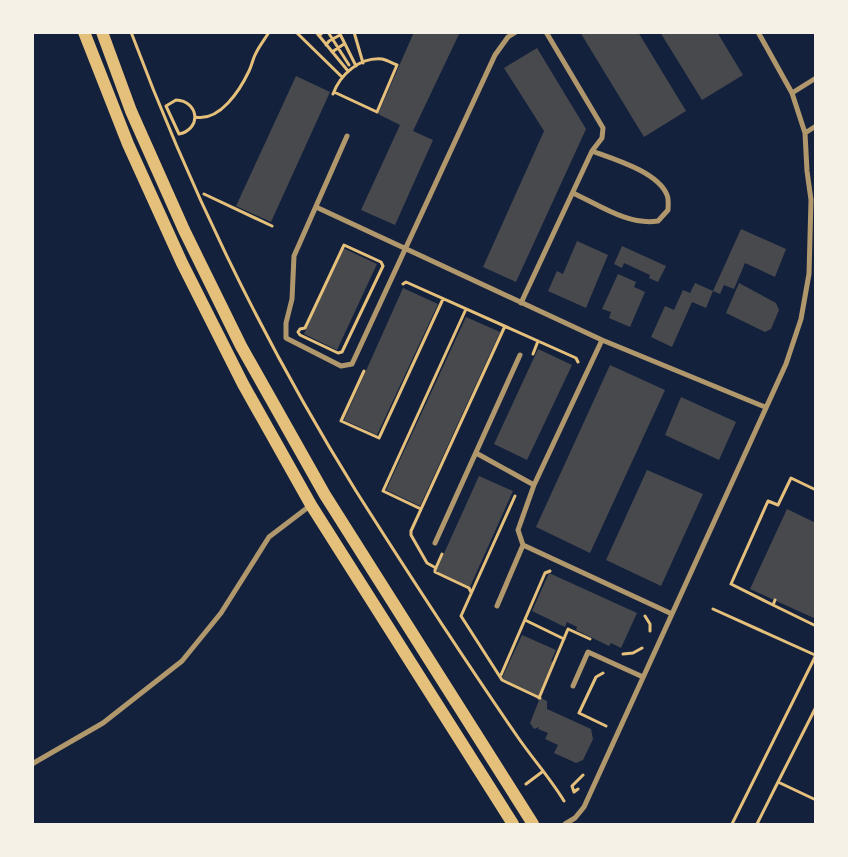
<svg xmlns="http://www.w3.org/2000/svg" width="848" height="857" viewBox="0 0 848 857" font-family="Merriweather,serif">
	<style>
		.building { fill: #48494c }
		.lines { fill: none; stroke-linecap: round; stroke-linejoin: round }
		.path { stroke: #e5c07b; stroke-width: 3 }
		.minor { stroke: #b1986c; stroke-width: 5 }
		.primary { stroke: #e5c07b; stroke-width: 12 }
	</style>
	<rect width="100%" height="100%" fill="#14213d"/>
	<path class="building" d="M 414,32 L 460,32 L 413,131 L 433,140 L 395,225 L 361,210 L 400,125 L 378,114 Z
		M 580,32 L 638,32 L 686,111 L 644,137 Z
		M 660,32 L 717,32 L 743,75 L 702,100 Z
		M 537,48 L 586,129 L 516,282 L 483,267 L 544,131 L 504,68 Z
		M 296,76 L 330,92 L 271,222 L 236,206 Z
		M 741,229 L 786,249 L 775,277 L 745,263 L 734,289 L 724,285 L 720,294 L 713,291 L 706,308 L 692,302 L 672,347 L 651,337 L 665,306 L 674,310 L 683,290 L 690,293 L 695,283 L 713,291 Z
		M 577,241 L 608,255 L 586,308 L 548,291 L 557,271 L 563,274 Z
		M 622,246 L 666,266 L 658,282 L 649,278 L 650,275 L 624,263 L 622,268 L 614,264 Z
		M 343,248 L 377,264 L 337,350 L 304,334 Z
		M 618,274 L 636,282 L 634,287 L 645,292 L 630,327 L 609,318 L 611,312 L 602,309 Z
		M 739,283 L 776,303 L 779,310 L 771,329 L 765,332 L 726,313 Z
		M 403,288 L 438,304 L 377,435 L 344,420 Z
		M 466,317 L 500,332 L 420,506 L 386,490 Z
		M 538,349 L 572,365 L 527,460 L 494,444 Z
		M 610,365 L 665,390 L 590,553 L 536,527 Z
		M 681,397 L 736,422 L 719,460 L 665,435 Z
		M 647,470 L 703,494 L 661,586 L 606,560 Z
		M 479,476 L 513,491 L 470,587 L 436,571 Z
		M 787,509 L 816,523 L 816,619 L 750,589 Z
		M 549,573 L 637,613 L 621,648 L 611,643 L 609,646 L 576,630 L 577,627 L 567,622 L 565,627 L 532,611 Z
		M 522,635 L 556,650 L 551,661 L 554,662 L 539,696 L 502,678 Z
		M 540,698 L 547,701 L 547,709 L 591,729 L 593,739 L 583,760 L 576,763 L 554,753 L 558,745 L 545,739 L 548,733 L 538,729 L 539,727 L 534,729 L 530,723 Z"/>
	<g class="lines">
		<path class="path" d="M 131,32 C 191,192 266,346 356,491 C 408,573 462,656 517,736 C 532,758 550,778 564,801
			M 296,32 L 342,77
			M 316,32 L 348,71
			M 328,32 L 349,65
			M 339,32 L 356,66
			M 354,32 L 363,63
			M 319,36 L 323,32
			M 326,45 L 329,41 L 340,35
			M 332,52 L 344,44
			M 333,94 C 340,75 359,57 382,59 C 387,60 392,63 397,65 L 377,112 L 334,92
			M 176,100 C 199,101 202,129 179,134 L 166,106 Z
			M 195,117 C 220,122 240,90 249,71 C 252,65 253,58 256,53 C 260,45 265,39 269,32
			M 204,194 L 272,226
			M 344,245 L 381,262 L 383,266 L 342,352 L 338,353 L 300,335 L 298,332 L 300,329 L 305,328 Z
			M 403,284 L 406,282 L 576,358 L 578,362
			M 533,354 L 538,341
			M 364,371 L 341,421 L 379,438 L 443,299
			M 515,496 L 461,616 L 502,680 L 540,698
			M 421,509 L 383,491 L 466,309
			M 442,554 L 435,570 L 435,572 L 469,588 L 471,592
			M 436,568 L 427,563 L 411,535 L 411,531 L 505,326
			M 775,600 L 773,605 L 816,626
			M 773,605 L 731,584 L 768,501 L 778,505 L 791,478 L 816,490
			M 713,609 L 815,655
			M 645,616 L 650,624 L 650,631
			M 525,620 L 564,639
			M 623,654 L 633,653 L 642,648
			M 603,673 L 596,677 L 579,713 L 606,726
			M 501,675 L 545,573 L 550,571
			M 539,698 L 568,629 L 590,639
			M 816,707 L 778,782 L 816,800
			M 526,784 L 542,772
			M 578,789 L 574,792 L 572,786 L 583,775
			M 732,824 L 816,655
			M 757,824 L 778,782"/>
		<path class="minor" d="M 792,93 L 816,78
			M 805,133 L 816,126
			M 347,136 L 294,256 L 292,299 L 286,323 L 286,338 L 341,366 L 352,364 L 495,55 L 508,37 L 516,32
			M 573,193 C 599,205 629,226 658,221 L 668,210 C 668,206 669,199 667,195 C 658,172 614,159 592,151
			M 316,207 L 602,340 L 765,407
			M 521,303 L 592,151 L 602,138 L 603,128 L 546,32
			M 476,453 L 534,485
			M 435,543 L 520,355
			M 523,545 L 672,614
			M 497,606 L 523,545 L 518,530 L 534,485 L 602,340
			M 573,686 L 588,652 L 643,677
			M 32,764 L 103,723 L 182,661 L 221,613 L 269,537 L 311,505
			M 565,824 L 575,818 L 584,807 L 786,364 L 801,319 L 809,274 L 811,200 L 807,171 L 805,133 L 792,93 L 758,32"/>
		<path class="primary" d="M 84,32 L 128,144 L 182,263 L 243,384 L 311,505 L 513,824
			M 102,32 L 131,111 L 184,230 L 241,346 L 325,495 L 533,824"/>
	</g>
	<rect width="848" height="857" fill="none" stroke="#f6f1e7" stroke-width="68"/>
</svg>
